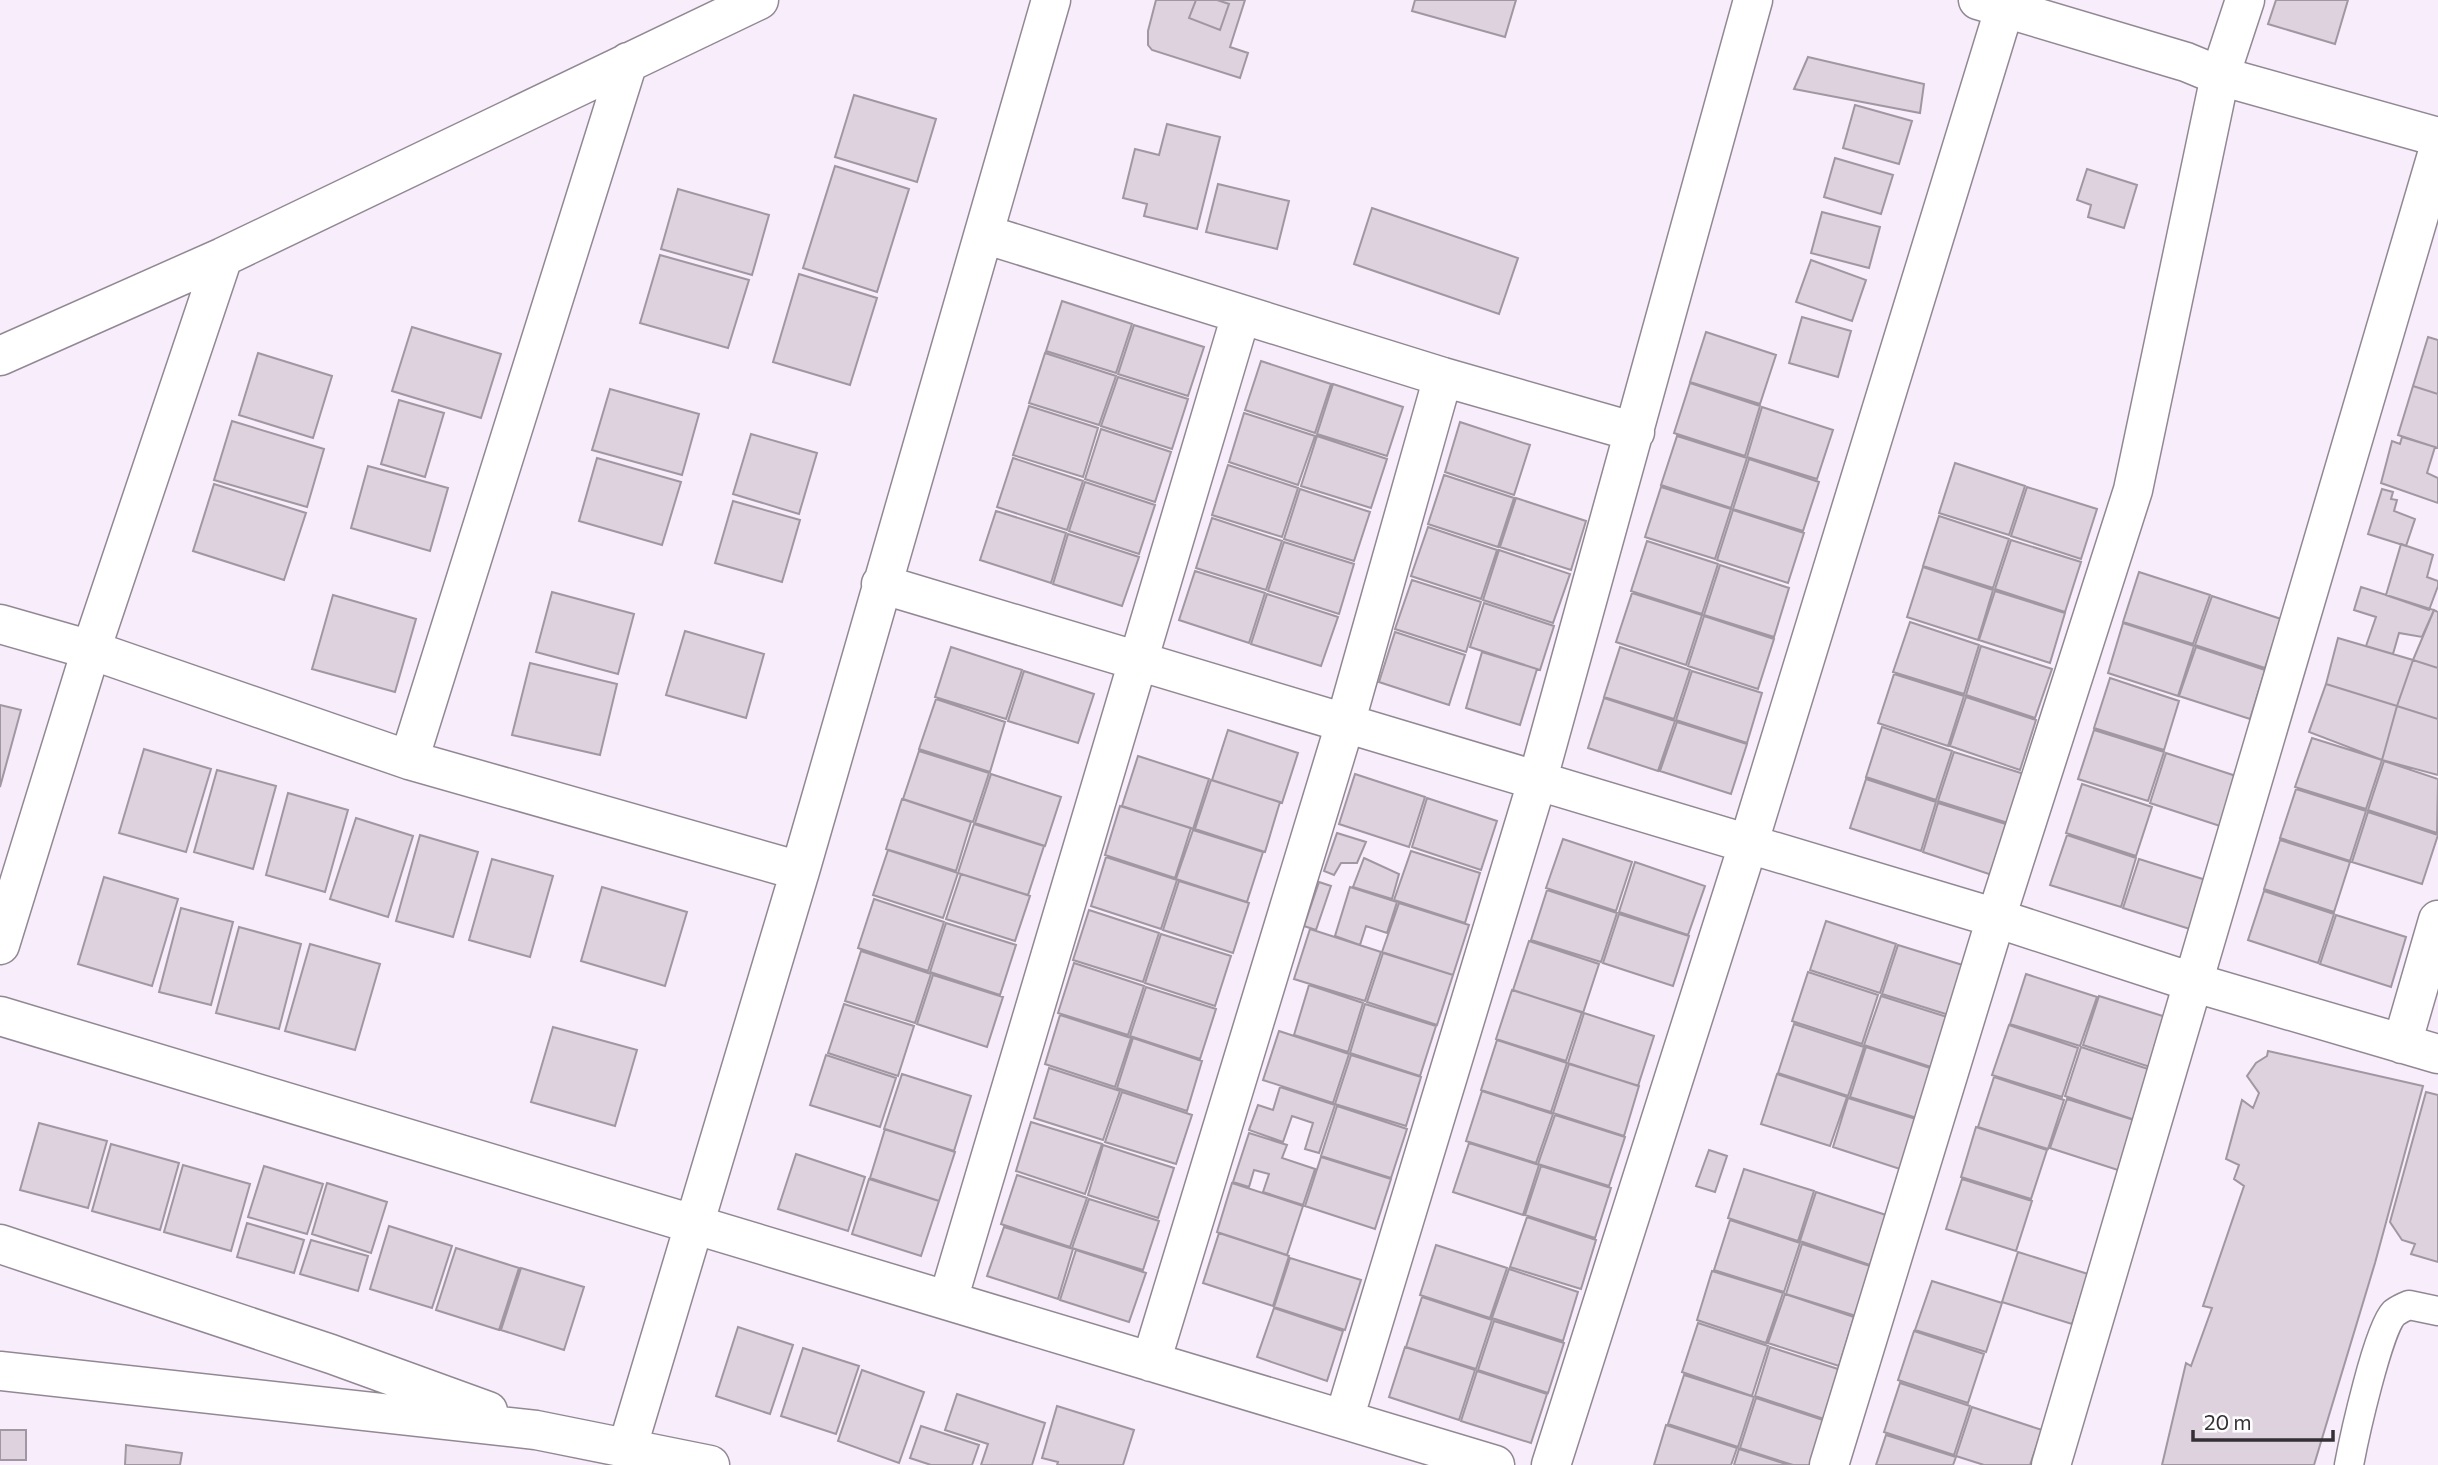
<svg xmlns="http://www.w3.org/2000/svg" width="2438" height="1465" viewBox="0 0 2438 1465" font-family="Commissioner,sans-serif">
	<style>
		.building { fill: #ddd2de; stroke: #a197a2; stroke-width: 2 }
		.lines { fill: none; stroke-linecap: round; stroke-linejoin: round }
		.service-casing { stroke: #928894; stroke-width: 31 }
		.minor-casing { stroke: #928894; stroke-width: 41 }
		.tertiary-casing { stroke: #928894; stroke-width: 41 }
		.service { stroke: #fff; stroke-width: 28 }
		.minor { stroke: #fff; stroke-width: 38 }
		.tertiary { stroke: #fff; stroke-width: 38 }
	</style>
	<rect width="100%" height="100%" fill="#f8edfa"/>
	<path class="building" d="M 1156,0 L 1196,0 L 1189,18 L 1220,30 L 1229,4 L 1217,0 L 1245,0 L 1230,47 L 1248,53 L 1240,78 L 1152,50 L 1148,45 L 1148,31 Z
		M 1196,0 L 1217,0 L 1229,4 L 1220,30 L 1189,18 Z
		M 1415,0 L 1516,0 L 1505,37 L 1412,11 Z
		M 2276,0 L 2348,0 L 2335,44 L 2268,24 Z
		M 1808,57 L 1924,84 L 1920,113 L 1794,89 Z
		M 854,95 L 936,119 L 917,182 L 835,157 Z
		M 1855,105 L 1912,121 L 1899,164 L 1843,148 Z
		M 1167,124 L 1220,137 L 1197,229 L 1144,216 L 1147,204 L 1123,198 L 1135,149 L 1159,155 Z
		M 1835,158 L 1893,175 L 1881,214 L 1824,197 Z
		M 835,166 L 909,189 L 877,292 L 803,268 Z
		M 2087,169 L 2137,185 L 2124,228 L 2088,217 L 2091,205 L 2077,200 Z
		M 1218,184 L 1289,201 L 1277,249 L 1206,232 Z
		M 678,189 L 769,215 L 752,275 L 661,249 Z
		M 1372,208 L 1518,258 L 1499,314 L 1354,264 Z
		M 1822,212 L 1880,227 L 1869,268 L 1811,253 Z
		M 660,255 L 749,280 L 728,348 L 640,323 Z
		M 1811,260 L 1866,280 L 1852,321 L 1796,302 Z
		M 799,274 L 877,298 L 850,385 L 773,362 Z
		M 1062,301 L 1132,324 L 1116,373 L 1046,351 Z
		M 1802,317 L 1851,331 L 1838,377 L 1789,363 Z
		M 1134,325 L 1204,347 L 1188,396 L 1118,374 Z
		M 412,327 L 501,354 L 481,418 L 392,391 Z
		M 1706,332 L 1776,355 L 1760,404 L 1690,382 Z
		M 2428,337 L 2438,340 L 2438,394 L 2413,386 Z
		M 258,353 L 332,376 L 313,438 L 239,415 Z
		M 1045,353 L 1116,376 L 1099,425 L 1029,403 Z
		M 1261,361 L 1331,384 L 1315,433 L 1245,410 Z
		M 1118,377 L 1188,399 L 1172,449 L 1101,426 Z
		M 1690,383 L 1760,406 L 1745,456 L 1674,433 Z
		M 1333,384 L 1403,407 L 1387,456 L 1317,434 Z
		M 2413,386 L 2438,394 L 2438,448 L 2398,435 Z
		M 610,389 L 699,414 L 682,475 L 592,450 Z
		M 399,400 L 444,413 L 425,477 L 381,464 Z
		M 1029,406 L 1098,428 L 1083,477 L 1013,455 Z
		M 1762,407 L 1833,430 L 1817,479 L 1747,457 Z
		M 1244,413 L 1315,436 L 1298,485 L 1229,462 Z
		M 232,421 L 324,449 L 307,507 L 214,480 Z
		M 1460,422 L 1530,445 L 1514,495 L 1445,472 Z
		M 1101,429 L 1171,452 L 1155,502 L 1085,479 Z
		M 751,434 L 817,453 L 799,514 L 733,494 Z
		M 1317,436 L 1387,459 L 1371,508 L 1301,486 Z
		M 1677,436 L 1747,458 L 1731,508 L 1661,485 Z
		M 2402,437 L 2435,447 L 2427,473 L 2438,478 L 2438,503 L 2381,483 L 2392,441 L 2400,444 Z
		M 597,458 L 681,482 L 662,545 L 579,521 Z
		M 1013,458 L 1083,481 L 1067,530 L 997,507 Z
		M 1749,459 L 1819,482 L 1803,531 L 1733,509 Z
		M 1955,463 L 2025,486 L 2009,535 L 1939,513 Z
		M 1228,465 L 1298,488 L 1282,537 L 1212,515 Z
		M 368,466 L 448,488 L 430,551 L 351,528 Z
		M 1444,475 L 1514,498 L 1498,547 L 1428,524 Z
		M 1085,482 L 1155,505 L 1139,554 L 1069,531 Z
		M 214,484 L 306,513 L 284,580 L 193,551 Z
		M 1661,487 L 1731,509 L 1715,559 L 1645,537 Z
		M 2027,487 L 2097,509 L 2081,559 L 2011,536 Z
		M 1300,489 L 1370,512 L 1354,561 L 1284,539 Z
		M 2382,489 L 2393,492 L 2391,499 L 2397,500 L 2394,511 L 2415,519 L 2406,546 L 2368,534 Z
		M 1516,498 L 1586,521 L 1571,570 L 1500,547 Z
		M 733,501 L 800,520 L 782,582 L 715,563 Z
		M 1733,510 L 1804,533 L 1788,583 L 1717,560 Z
		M 996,511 L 1066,533 L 1051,583 L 980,560 Z
		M 1939,516 L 2009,539 L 1993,588 L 1923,566 Z
		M 1212,518 L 1282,541 L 1266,590 L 1196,568 Z
		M 1428,527 L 1497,550 L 1481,599 L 1411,576 Z
		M 1068,534 L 1139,557 L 1122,606 L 1053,584 Z
		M 2011,540 L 2081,562 L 2065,612 L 1995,589 Z
		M 1647,541 L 1718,564 L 1702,614 L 1631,591 Z
		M 1284,542 L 1354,564 L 1339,614 L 1268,591 Z
		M 2401,544 L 2433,555 L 2427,577 L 2438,581 L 2438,586 L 2429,610 L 2386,595 Z
		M 1499,550 L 1570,574 L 1553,623 L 1483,600 Z
		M 1720,565 L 1789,588 L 1774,637 L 1704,615 Z
		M 1923,567 L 1993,590 L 1978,640 L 1907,617 Z
		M 1195,571 L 1265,593 L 1249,643 L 1179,620 Z
		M 2139,572 L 2210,595 L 2193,644 L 2123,622 Z
		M 1412,580 L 1481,602 L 1466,652 L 1395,629 Z
		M 2361,587 L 2434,610 L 2422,637 L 2399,633 L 2393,654 L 2366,646 L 2376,617 L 2354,610 Z
		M 1995,591 L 2065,613 L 2050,663 L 1979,640 Z
		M 552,592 L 634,614 L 618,674 L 536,652 Z
		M 1632,593 L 1702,615 L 1686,665 L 1616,642 Z
		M 1267,594 L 1338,617 L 1321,666 L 1251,644 Z
		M 333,595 L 416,619 L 395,692 L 312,669 Z
		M 2212,596 L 2281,619 L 2265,668 L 2195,645 Z
		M 1484,603 L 1554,626 L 1540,670 L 1470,647 Z
		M 2434,610 L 2438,612 L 2438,668 L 2413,660 Z
		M 1704,616 L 1774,639 L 1758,689 L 1688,666 Z
		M 1910,622 L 1979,645 L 1964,694 L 1893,672 Z
		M 2123,623 L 2194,646 L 2178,696 L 2108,673 Z
		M 685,631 L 764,654 L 746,718 L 666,695 Z
		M 1395,632 L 1465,655 L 1449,705 L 1379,682 Z
		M 2338,638 L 2413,660 L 2397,706 L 2326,684 Z
		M 1981,646 L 2052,669 L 2035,718 L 1966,695 Z
		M 951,647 L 1022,670 L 1006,719 L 935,697 Z
		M 1620,647 L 1690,670 L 1674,719 L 1604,697 Z
		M 2196,647 L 2265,670 L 2250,719 L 2179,696 Z
		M 1482,652 L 1537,669 L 1520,725 L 1466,708 Z
		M 2413,660 L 2438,668 L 2438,719 L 2397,706 Z
		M 530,663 L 617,684 L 600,755 L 512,735 Z
		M 1024,671 L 1094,694 L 1078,743 L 1008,721 Z
		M 1692,671 L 1762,693 L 1747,743 L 1676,720 Z
		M 1894,674 L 1964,696 L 1948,746 L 1878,723 Z
		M 2110,678 L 2179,701 L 2164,750 L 2094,728 Z
		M 2326,684 L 2397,706 L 2382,760 L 2309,732 Z
		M 1966,697 L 2036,720 L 2020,770 L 1950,746 Z
		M 1604,698 L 1675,721 L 1658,771 L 1588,748 Z
		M 936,699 L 1005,722 L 990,772 L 919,749 Z
		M 0,705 L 21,710 L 0,787 Z
		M 2397,706 L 2438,719 L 2438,775 L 2382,760 Z
		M 1677,722 L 1747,744 L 1731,794 L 1660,771 Z
		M 1882,727 L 1952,751 L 1936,800 L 1866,777 Z
		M 1228,730 L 1298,753 L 1282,803 L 1212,780 Z
		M 2094,730 L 2164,752 L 2148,801 L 2078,779 Z
		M 2312,738 L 2382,760 L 2366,809 L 2295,787 Z
		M 144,749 L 211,769 L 186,852 L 119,833 Z
		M 919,751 L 989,773 L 973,822 L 903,799 Z
		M 1954,752 L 2024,774 L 2008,823 L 1938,801 Z
		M 2166,753 L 2236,776 L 2220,826 L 2150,803 Z
		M 1138,756 L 1209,779 L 1193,829 L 1122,806 Z
		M 2384,761 L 2438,779 L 2437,833 L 2368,810 Z
		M 217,770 L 276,786 L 253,869 L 194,852 Z
		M 991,774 L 1061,797 L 1045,846 L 975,823 Z
		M 1355,774 L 1425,797 L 1409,847 L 1339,824 Z
		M 1866,779 L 1936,802 L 1921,851 L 1850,828 Z
		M 1211,780 L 1280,802 L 1265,852 L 1195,829 Z
		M 2082,784 L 2152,807 L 2136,856 L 2066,833 Z
		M 2296,789 L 2366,811 L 2350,861 L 2280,838 Z
		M 288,793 L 348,810 L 325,892 L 266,875 Z
		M 1427,798 L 1497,821 L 1481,870 L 1412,847 Z
		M 902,799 L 971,822 L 956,871 L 886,849 Z
		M 1938,803 L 2009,825 L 1992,875 L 1923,852 Z
		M 1120,806 L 1191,828 L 1175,878 L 1105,855 Z
		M 2368,812 L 2438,835 L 2422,884 L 2352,862 Z
		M 356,818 L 413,836 L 388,917 L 330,899 Z
		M 974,824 L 1044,846 L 1028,895 L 958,873 Z
		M 1193,830 L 1263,852 L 1247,902 L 1176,879 Z
		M 1337,833 L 1366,842 L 1357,863 L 1341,863 L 1334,875 L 1324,871 Z
		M 420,835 L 478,852 L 453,937 L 396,921 Z
		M 2067,835 L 2136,858 L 2121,907 L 2050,885 Z
		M 1563,839 L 1632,862 L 1616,911 L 1546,888 Z
		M 2280,840 L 2350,862 L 2334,912 L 2264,889 Z
		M 888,850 L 958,873 L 943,918 L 873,895 Z
		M 1411,851 L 1480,873 L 1465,923 L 1394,900 Z
		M 1106,857 L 1177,880 L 1161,929 L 1091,906 Z
		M 1364,858 L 1399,874 L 1392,899 L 1353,887 Z
		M 492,859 L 553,876 L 530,957 L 469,940 Z
		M 2139,859 L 2209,881 L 2193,930 L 2123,908 Z
		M 1635,862 L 1705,886 L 1688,935 L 1619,912 Z
		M 961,874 L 1030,896 L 1015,941 L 946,919 Z
		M 104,877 L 178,899 L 152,986 L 78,964 Z
		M 1179,881 L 1249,903 L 1233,953 L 1163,930 Z
		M 1319,882 L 1331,886 L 1316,930 L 1304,926 Z
		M 602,887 L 687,912 L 665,986 L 581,961 Z
		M 1350,887 L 1397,902 L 1387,933 L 1366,926 L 1360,945 L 1335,936 Z
		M 1547,890 L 1617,913 L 1601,962 L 1531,940 Z
		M 2264,891 L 2334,914 L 2318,963 L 2248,940 Z
		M 874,899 L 944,922 L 928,971 L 858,948 Z
		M 1399,903 L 1469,925 L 1453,975 L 1382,952 Z
		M 181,908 L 233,922 L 211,1005 L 159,992 Z
		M 1089,910 L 1159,933 L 1143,982 L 1073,960 Z
		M 1619,914 L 1689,936 L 1673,986 L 1603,963 Z
		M 2336,915 L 2406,937 L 2391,987 L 2320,964 Z
		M 1826,921 L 1896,944 L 1880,993 L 1810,970 Z
		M 946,923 L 1016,945 L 1000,995 L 930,972 Z
		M 239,927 L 301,944 L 279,1029 L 216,1013 Z
		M 1310,929 L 1381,952 L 1365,1001 L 1294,979 Z
		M 1161,934 L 1231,956 L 1215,1006 L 1145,983 Z
		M 1529,941 L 1599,964 L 1583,1013 L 1513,990 Z
		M 310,944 L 380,964 L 355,1050 L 285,1031 Z
		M 1898,945 L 1969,967 L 1952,1016 L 1882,994 Z
		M 861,951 L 931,974 L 915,1023 L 845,1001 Z
		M 1383,953 L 1453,975 L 1437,1025 L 1367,1002 Z
		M 1074,963 L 1144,986 L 1128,1035 L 1058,1013 Z
		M 1808,972 L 1878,995 L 1862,1044 L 1792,1021 Z
		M 2026,974 L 2097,997 L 2080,1046 L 2010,1024 Z
		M 933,975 L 1003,997 L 987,1047 L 917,1024 Z
		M 1309,985 L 1363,1003 L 1348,1052 L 1294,1035 Z
		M 1146,987 L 1216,1009 L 1200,1059 L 1130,1036 Z
		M 1512,990 L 1582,1012 L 1566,1061 L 1496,1039 Z
		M 1881,996 L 1950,1018 L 1934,1068 L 1864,1045 Z
		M 2099,996 L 2169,1018 L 2153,1068 L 2083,1045 Z
		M 844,1004 L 914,1026 L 898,1076 L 828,1053 Z
		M 1365,1004 L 1436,1026 L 1420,1076 L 1350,1053 Z
		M 1584,1013 L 1654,1036 L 1638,1086 L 1568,1063 Z
		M 1060,1015 L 1131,1038 L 1115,1087 L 1045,1064 Z
		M 1794,1024 L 1864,1047 L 1848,1096 L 1778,1073 Z
		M 2009,1025 L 2078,1048 L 2062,1097 L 1992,1075 Z
		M 553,1027 L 637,1050 L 615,1126 L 531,1102 Z
		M 1279,1031 L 1349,1054 L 1333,1103 L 1263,1080 Z
		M 1133,1038 L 1202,1061 L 1187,1111 L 1117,1088 Z
		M 1497,1040 L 1567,1063 L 1551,1112 L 1481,1090 Z
		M 1866,1047 L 1936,1070 L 1920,1119 L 1850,1097 Z
		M 2081,1047 L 2151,1070 L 2135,1120 L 2065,1096 Z
		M 2268,1051 L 2423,1086 L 2375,1263 L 2314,1465 L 2162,1465 L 2186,1363 L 2191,1366 L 2212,1308 L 2203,1306 L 2244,1186 L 2234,1179 L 2239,1165 L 2226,1159 L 2242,1100 L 2253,1108 L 2259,1093 L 2247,1076 L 2256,1063 L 2267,1056 Z
		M 826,1055 L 896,1078 L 880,1127 L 810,1105 Z
		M 1351,1055 L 1421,1077 L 1406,1126 L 1335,1104 Z
		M 1569,1064 L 1639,1086 L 1624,1136 L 1553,1113 Z
		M 1049,1068 L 1120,1091 L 1103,1140 L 1034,1118 Z
		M 902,1074 L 971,1096 L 954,1151 L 884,1129 Z
		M 1777,1074 L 1847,1097 L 1830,1146 L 1761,1124 Z
		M 1994,1077 L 2064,1100 L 2048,1149 L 1978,1127 Z
		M 1280,1087 L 1335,1105 L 1319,1153 L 1305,1149 L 1313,1123 L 1292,1116 L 1283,1142 L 1249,1130 L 1258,1105 L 1273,1110 Z
		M 1482,1091 L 1553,1114 L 1536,1163 L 1466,1141 Z
		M 1122,1092 L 1192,1115 L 1176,1164 L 1105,1142 Z
		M 2426,1092 L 2438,1095 L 2438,1262 L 2411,1254 L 2415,1244 L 2402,1240 L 2390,1222 Z
		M 1848,1098 L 1919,1120 L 1903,1170 L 1833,1147 Z
		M 2067,1099 L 2137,1121 L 2121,1171 L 2050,1148 Z
		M 1337,1106 L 1407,1129 L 1391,1178 L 1321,1156 Z
		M 1555,1115 L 1625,1137 L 1609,1186 L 1538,1164 Z
		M 1031,1122 L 1102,1144 L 1085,1194 L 1016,1171 Z
		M 39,1123 L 107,1141 L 88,1208 L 20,1190 Z
		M 1976,1127 L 2047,1150 L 2031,1199 L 1961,1177 Z
		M 885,1129 L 955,1152 L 939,1201 L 870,1178 Z
		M 1249,1133 L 1287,1145 L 1282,1158 L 1315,1169 L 1303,1205 L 1263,1192 L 1269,1174 L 1254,1170 L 1249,1187 L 1233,1182 Z
		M 1469,1143 L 1539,1165 L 1523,1215 L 1453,1192 Z
		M 111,1144 L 179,1163 L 160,1230 L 92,1211 Z
		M 1103,1145 L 1174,1168 L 1158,1218 L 1088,1195 Z
		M 1709,1150 L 1727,1156 L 1715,1192 L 1696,1186 Z
		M 796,1154 L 865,1177 L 848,1231 L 778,1209 Z
		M 1321,1157 L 1391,1179 L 1375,1229 L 1305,1206 Z
		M 183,1165 L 250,1184 L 231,1251 L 164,1232 Z
		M 264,1166 L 323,1184 L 307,1234 L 248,1217 Z
		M 1541,1166 L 1611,1188 L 1595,1238 L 1525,1215 Z
		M 1744,1169 L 1814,1191 L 1798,1241 L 1728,1218 Z
		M 1017,1175 L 1087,1198 L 1070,1247 L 1001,1224 Z
		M 869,1179 L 939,1201 L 921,1256 L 852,1234 Z
		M 1962,1179 L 2032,1201 L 2016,1251 L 1946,1229 Z
		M 327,1183 L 387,1202 L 371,1253 L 312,1234 Z
		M 1232,1183 L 1303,1206 L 1287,1255 L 1217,1232 Z
		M 1816,1192 L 1886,1215 L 1870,1265 L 1800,1241 Z
		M 1089,1199 L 1159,1221 L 1143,1270 L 1072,1248 Z
		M 1527,1217 L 1596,1240 L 1581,1289 L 1510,1267 Z
		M 1730,1220 L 1800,1243 L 1784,1292 L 1714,1270 Z
		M 247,1223 L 304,1240 L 294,1273 L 237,1257 Z
		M 389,1226 L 452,1246 L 432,1308 L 370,1289 Z
		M 1004,1227 L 1073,1249 L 1058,1299 L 987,1276 Z
		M 1219,1233 L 1289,1256 L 1273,1306 L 1203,1283 Z
		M 311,1240 L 368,1256 L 358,1291 L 300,1274 Z
		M 1802,1244 L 1873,1267 L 1856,1316 L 1786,1294 Z
		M 1436,1245 L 1507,1268 L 1490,1318 L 1420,1295 Z
		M 456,1248 L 519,1268 L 499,1330 L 436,1310 Z
		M 1076,1250 L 1146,1273 L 1129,1322 L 1060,1300 Z
		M 2018,1252 L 2088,1274 L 2072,1324 L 2002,1302 Z
		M 1290,1258 L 1361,1280 L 1345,1330 L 1274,1307 Z
		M 521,1268 L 584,1287 L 564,1350 L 501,1330 Z
		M 1509,1269 L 1578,1292 L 1563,1341 L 1492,1318 Z
		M 1712,1271 L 1783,1293 L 1766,1343 L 1697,1320 Z
		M 1932,1281 L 2002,1303 L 1986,1352 L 1915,1330 Z
		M 1785,1294 L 1854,1317 L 1839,1366 L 1768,1343 Z
		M 1422,1297 L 1492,1320 L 1476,1369 L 1406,1347 Z
		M 1274,1308 L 1343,1331 L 1327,1381 L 1257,1357 Z
		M 1494,1321 L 1564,1343 L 1548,1393 L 1478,1370 Z
		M 1698,1323 L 1768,1346 L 1752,1396 L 1682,1372 Z
		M 738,1327 L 793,1345 L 770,1414 L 716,1396 Z
		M 1914,1331 L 1984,1354 L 1968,1403 L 1898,1380 Z
		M 1405,1347 L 1475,1370 L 1459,1420 L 1389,1397 Z
		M 1770,1347 L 1841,1370 L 1824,1419 L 1755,1396 Z
		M 803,1348 L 859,1366 L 836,1434 L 781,1416 Z
		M 862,1370 L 924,1392 L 899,1463 L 838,1441 Z
		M 1477,1371 L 1547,1394 L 1531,1443 L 1461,1421 Z
		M 1684,1375 L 1754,1397 L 1738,1447 L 1668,1424 Z
		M 1900,1383 L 1970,1406 L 1954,1455 L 1884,1432 Z
		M 957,1394 L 1045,1423 L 1032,1465 L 981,1465 L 988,1444 L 945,1430 Z
		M 1756,1398 L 1826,1421 L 1812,1465 L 1793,1465 L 1740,1448 Z
		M 1057,1406 L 1134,1430 L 1123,1465 L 1057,1465 L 1058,1462 L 1042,1458 Z
		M 1972,1407 L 2042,1430 L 2030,1465 L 1984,1465 L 1956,1456 Z
		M 1666,1425 L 1737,1448 L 1731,1465 L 1654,1465 Z
		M 921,1426 L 979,1445 L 972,1465 L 931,1465 L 910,1458 Z
		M 0,1430 L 26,1430 L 26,1460 L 0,1460 Z
		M 1886,1435 L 1956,1457 L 1953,1465 L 1876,1465 Z
		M 126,1445 L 182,1453 L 180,1465 L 125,1465 Z
		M 1739,1449 L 1789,1465 L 1734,1465 Z"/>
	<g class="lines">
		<g class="service-casing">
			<path id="service" d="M 2349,1465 C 2354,1438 2378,1329 2394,1313 C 2398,1310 2404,1307 2409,1305 L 2438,1311"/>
		</g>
		<g class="minor-casing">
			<path id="minor" d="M 984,234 L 1443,377 L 1635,432
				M 0,356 L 223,257 L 759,0
				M 881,584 L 1996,918 L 2192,982 L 2438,1054
				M 0,624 L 91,650 L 409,760 L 800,871
				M 409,760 L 628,62
				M 0,945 L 91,650 L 223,257
				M 0,1016 L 1495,1465
				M 2402,1044 L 2438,920
				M 0,1244 L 331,1354 L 488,1411
				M 948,1300 L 1241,315
				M 1151,1362 L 1345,724 L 1443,377
				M 0,1371 L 536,1430 L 710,1465
				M 1344,1419 L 1537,782 L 1753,0
				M 627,1449 L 800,871 L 1051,0
				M 1551,1465 L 1748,845 L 2007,0
				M 1829,1465 L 1996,918 L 2133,490 L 2220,76 L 2245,0
				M 2051,1465 L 2438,151"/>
		</g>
		<g class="tertiary-casing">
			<path id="tertiary" d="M 1978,0 L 2186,62 L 2220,76 L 2438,137"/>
		</g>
		<use href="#service" class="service"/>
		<use href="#minor" class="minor"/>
		<use href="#tertiary" class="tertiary"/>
	</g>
	<path d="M2193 1430v10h140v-10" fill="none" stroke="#353035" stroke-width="3.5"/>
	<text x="2204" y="1430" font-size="21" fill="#353035" stroke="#ffffff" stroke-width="5" paint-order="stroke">20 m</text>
</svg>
